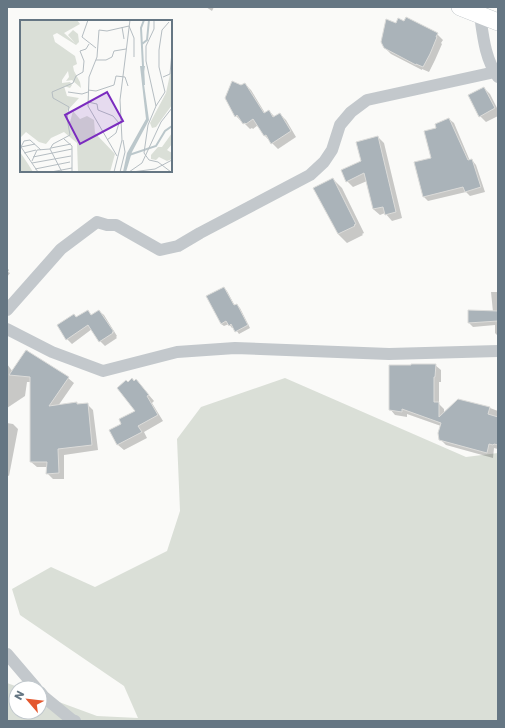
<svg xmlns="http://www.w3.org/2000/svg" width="505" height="728" viewBox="0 0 505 728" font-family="Poppins,sans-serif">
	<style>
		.green { fill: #dadfd7 }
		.shadow { fill: #0003 }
		.building { fill: #aab3b9; stroke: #dcdcda }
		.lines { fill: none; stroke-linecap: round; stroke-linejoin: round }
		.secondary-casing { stroke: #b3babf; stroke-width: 18 }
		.minor { stroke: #c3c8cc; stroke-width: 12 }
		.secondary { stroke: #fff; stroke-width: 17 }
		.inset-river { fill: none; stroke: #bbc7cb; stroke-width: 2 }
		.inset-road { fill: none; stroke: #b5bdc2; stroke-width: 1 }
		.view { fill: #7b2cbf; fill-opacity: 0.15; stroke: #7b2cbf; stroke-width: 2 }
		.inset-edge { fill: none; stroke: #657683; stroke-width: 2 }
	</style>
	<rect width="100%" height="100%" fill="#fafaf8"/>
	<path class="green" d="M 285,378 L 466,457 L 498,453 L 498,721 L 7,721 L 7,683 L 21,688 L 16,688 L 16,712 L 40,712 L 40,695 L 97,716 L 138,718 L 124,686 L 20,615 L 12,589 L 51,567 L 95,587 L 167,551 L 180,511 L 177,439 L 201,407 Z"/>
	<path class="shadow" d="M 206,7 L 214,7 L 212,11 Z
		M 396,24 L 437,34 L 443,40 L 441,43 L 442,44 L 435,60 L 429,72 L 422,69 L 422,70 L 391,54 L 385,48 Z
		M 245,84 L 251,90 L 265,113 L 269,111 L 275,117 L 280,114 L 286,120 L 296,137 L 278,149 L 265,136 L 258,125 L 253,129 L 252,128 L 250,129 L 242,121 L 242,122 L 236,116 L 241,86 Z
		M 484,88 L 490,94 L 498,110 L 498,116 L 486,122 L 480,116 Z
		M 449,119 L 454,123 L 470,161 L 472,160 L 476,165 L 485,192 L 470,196 L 466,192 L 428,201 L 424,197 L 432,159 L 438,128 Z
		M 378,137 L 384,143 L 402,218 L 392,221 L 385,213 L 380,215 L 373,209 L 367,181 L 353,187 L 347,181 L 362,161 Z
		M 333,179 L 342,188 L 364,233 L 362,234 L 363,235 L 347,243 L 338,234 L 315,188 Z
		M 7,268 L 9,270 L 8,272 L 10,273 L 7,277 Z
		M 224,288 L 227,291 L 235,306 L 237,305 L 240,308 L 250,328 L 239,334 L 234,327 L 232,328 L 229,324 L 224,326 L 221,324 Z
		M 491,292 L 498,292 L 498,336 L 495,333 L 495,325 L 473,327 L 469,323 L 493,312 Z
		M 99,311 L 104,315 L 117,336 L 116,337 L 117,338 L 105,346 L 100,341 L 92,329 L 72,344 L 67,339 L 76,318 L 88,312 L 92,316 Z
		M 27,350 L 32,355 L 68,378 L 74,383 L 58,406 L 77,403 L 78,405 L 87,404 L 93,410 L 98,450 L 64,455 L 64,479 L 53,479 L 47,473 L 47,467 L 37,467 L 31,462 L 31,382 L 27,382 L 25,396 L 7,408 L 7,364 L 13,372 Z
		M 435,365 L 441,370 L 441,382 L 439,382 L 439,404 L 444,409 L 444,414 L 459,400 L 490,408 L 498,411 L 498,449 L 494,448 L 493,458 L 446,445 L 440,439 L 441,426 L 407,414 L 407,417 L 395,415 L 390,409 Z
		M 136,380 L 154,401 L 152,403 L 163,421 L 144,432 L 147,438 L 124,450 L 118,445 L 123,424 L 137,411 L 128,383 Z
		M 7,423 L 13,424 L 18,429 L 9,476 L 7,475 Z"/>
	<path class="building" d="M 406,17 L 438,33 L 436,37 L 437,37 L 430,54 L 423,67 L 416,64 L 416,65 L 384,48 L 381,42 L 386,19 L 396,23 L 398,18 L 404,21 Z
		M 232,81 L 241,85 L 245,83 L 264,113 L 269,110 L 273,117 L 280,113 L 291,131 L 271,144 L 266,135 L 264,136 L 253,119 L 246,124 L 245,123 L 243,124 L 237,115 L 235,117 L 225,98 Z
		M 484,87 L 495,108 L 479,117 L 468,95 Z
		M 449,118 L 468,160 L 472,159 L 481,187 L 465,192 L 463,187 L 423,197 L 414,162 L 431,158 L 424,131 L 436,128 L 435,124 Z
		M 378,136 L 396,212 L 385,215 L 383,207 L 373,209 L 364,173 L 346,182 L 341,170 L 361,161 L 356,142 Z
		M 333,178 L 356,224 L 354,225 L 355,226 L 338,234 L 313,188 Z
		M 224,287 L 234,305 L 237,304 L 248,325 L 235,332 L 231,324 L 229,326 L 226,321 L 221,324 L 206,296 Z
		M 88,310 L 91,315 L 99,310 L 114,332 L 112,332 L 113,333 L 99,342 L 88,325 L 66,340 L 57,325 L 74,314 L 76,317 Z
		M 468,310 L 498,311 L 498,321 L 468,323 Z
		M 26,350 L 69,377 L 49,406 L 77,402 L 77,404 L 88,403 L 92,445 L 58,449 L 59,473 L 46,474 L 47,462 L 30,462 L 30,377 L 9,375 Z
		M 411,364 L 436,364 L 435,377 L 434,377 L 434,402 L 439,402 L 439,417 L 458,399 L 490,407 L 488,414 L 498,417 L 498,445 L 494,444 L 493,445 L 489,444 L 487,453 L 439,440 L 438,433 L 441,423 L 402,409 L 402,412 L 389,410 L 389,365 L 411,365 Z
		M 132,378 L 134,381 L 136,379 L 149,395 L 147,396 L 158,415 L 138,426 L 142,432 L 117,445 L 109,430 L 121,424 L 119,419 L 135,411 L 117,388 L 126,380 L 128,382 Z"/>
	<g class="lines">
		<g class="secondary-casing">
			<path id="secondary" d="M 460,7 L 498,22"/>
		</g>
		<path class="minor" d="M 480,15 C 483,36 485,59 498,77
			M 7,310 L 61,249 L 97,222 L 107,225 L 116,225 L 160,250 L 178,246 L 200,233 L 310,175 L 324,162 L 332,150 L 340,125 L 351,112 L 367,100 L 495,72
			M 7,329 L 52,352 L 103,371 L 177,352 L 235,348 L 389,354 L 498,351
			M 7,654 L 36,688
			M 40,692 L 44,697 L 72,720 L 75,721"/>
		<use href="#secondary" class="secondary"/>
	</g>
	<g transform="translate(20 20)">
		<rect width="152" height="152" fill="#fafaf8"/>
		<path d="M 0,0 L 57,0 L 60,4 L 44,13 L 55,23 L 48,15 L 53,10 L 58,14 L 59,22 L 56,25 L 37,13 L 33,15 L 35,22 L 55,36 L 57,44 L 53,46 L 54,51 L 60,62 L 61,68 L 52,60 L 46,61 L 49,57 L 48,51 L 42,60 L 42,63 L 50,62 L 52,65 L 50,68 L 44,66 L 47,76 L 59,78 L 47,91 L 48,100 L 50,102 L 53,91 L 60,99 L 67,96 L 74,100 L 75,113 L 95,134 L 90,152 L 58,152 L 57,123 L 44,112 L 31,118 L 26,124 L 19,122 L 6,112 L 0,118 ZM 152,45 L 152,85 L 136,107 L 132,108 L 130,103 L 146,73 ZM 152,113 L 152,124 L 147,130 L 152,133 L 152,139 L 147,141 L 139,137 L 136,140 L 131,139 L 131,135 L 138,127 L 142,127 ZM 0,132 L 8,144 L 13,152 L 0,152 Z" fill="#dadfd7"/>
		<path d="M 120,46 L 125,46 L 123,57 L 129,100 L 112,132 L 106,152 L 103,152 L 107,133 L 126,99 Z" fill="#bbc7cb"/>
		<path class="inset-river" d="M 124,0 L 121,8 L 124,65M 122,24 L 127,20 L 129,0M 109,135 L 136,126 L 145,111 L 152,106"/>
		<path class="inset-road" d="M 68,0 L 62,17 L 76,28M 134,0 L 134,9 L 126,26 L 126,41 L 136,86 L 128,105 L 124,133 L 129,140 L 138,142 L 151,152M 102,7 L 104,19M 76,40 L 86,40 L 92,37 L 94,31 L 106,29M 143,57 L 150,54 L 152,32M 68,70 L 76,71 L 94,65 L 96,56 L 105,57 L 108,66M 48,72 L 62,74 L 68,72M 68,82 L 77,84 L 78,90 L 93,96 L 99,103M 136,86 L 145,72 L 139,47 L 139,30 L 142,10 L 149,2M 44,119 L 52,126 L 52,152M 87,120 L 96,113 L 99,103M 1,127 L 15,124M 31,128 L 51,124M 30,129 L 33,124 L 50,115 L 47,98 L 49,87 L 33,78 L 32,72 L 53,63 L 56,56 L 63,52 L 64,41 L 60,31 L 66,29 L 69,24M 4,133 L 16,130M 97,136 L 68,86 L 69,57 L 77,37 L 79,10 L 87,11 L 109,6 L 114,18 L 114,37M 13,137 L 52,129M 12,141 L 17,130 L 30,129 L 42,152M 12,143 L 51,136M 15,149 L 50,142M 18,152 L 1,127 L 4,121 L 10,120 L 21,130M 31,152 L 52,148M 94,152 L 102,120 L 100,80 L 110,0M 100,152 L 105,132 L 103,120M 109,152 L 122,143 L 141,102 L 152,88M 112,152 L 135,149 L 152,140"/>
		<path class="view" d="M 87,72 L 103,101 L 60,124 L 45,95 Z"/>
		<rect width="152" height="152" class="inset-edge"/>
	</g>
	<rect width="505" height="728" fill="none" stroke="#657683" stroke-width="16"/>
	<g transform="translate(28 700) rotate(298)"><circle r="19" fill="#ffffff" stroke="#c1c8cd"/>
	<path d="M0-3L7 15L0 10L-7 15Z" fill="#e4572e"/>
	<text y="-6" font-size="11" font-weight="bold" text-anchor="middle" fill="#657683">N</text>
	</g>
</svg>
